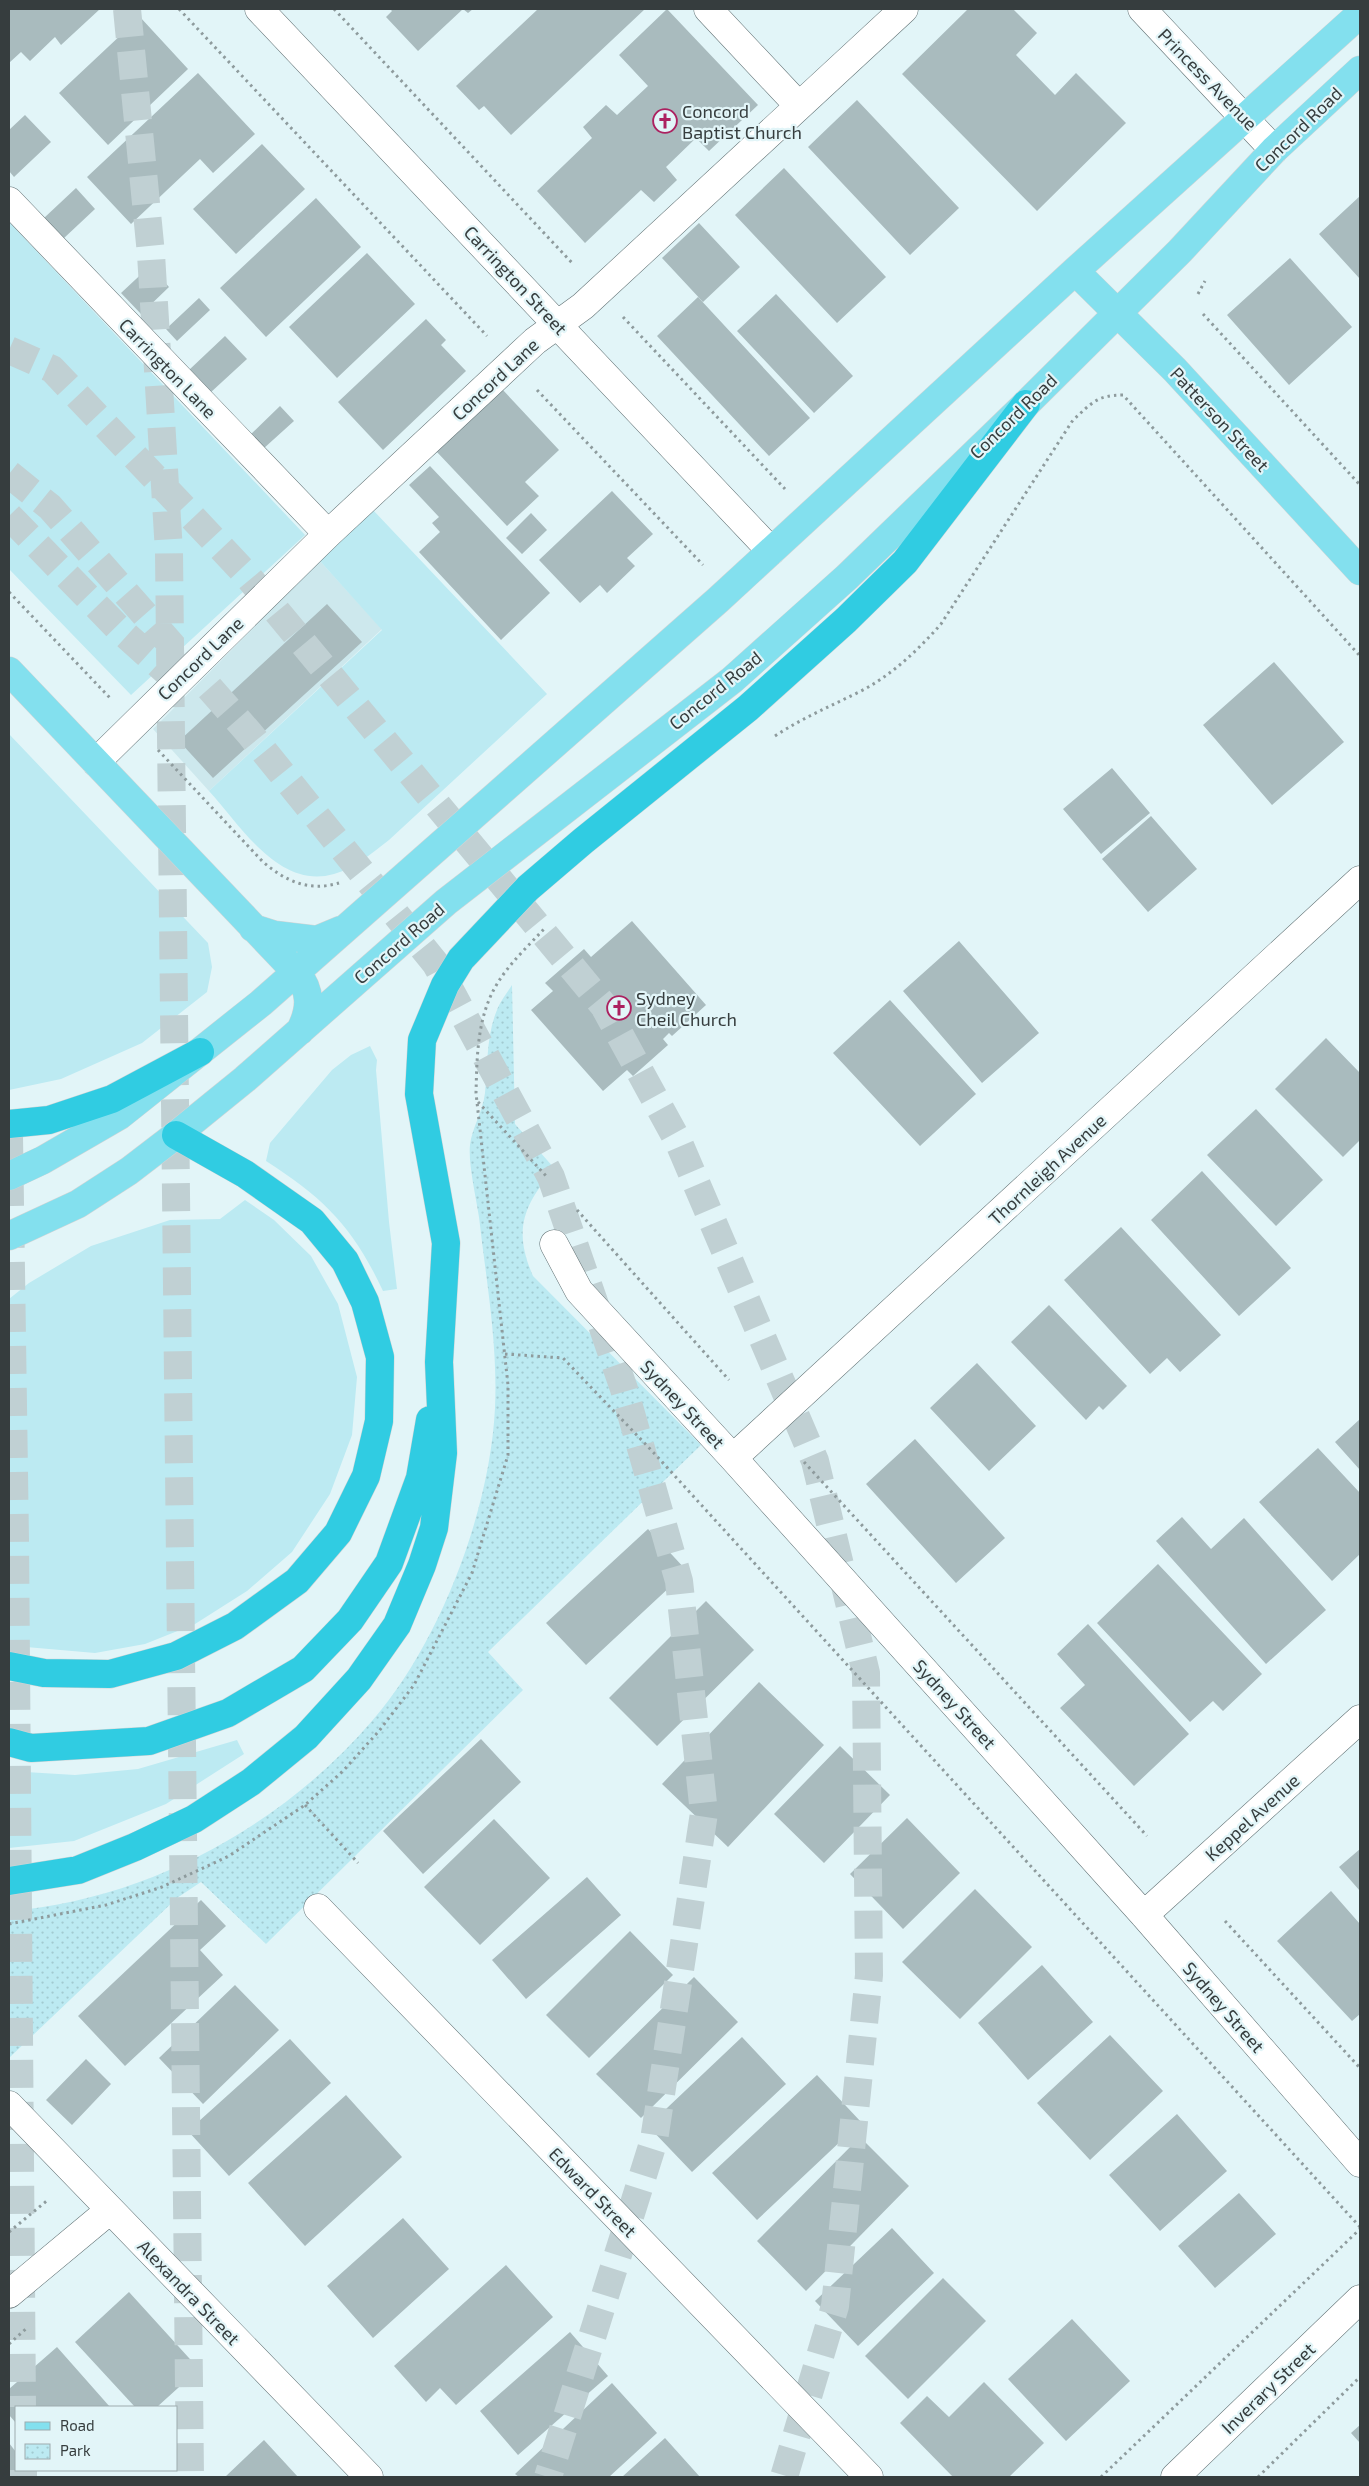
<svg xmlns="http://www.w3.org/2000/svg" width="1369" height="2486" viewBox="0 0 1369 2486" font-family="'Exo 2',sans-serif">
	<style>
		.built { fill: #cde8ed }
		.grass { fill: #bceaf2 }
		.park { fill: url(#park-dots) }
		.building { fill: #a9bbbe }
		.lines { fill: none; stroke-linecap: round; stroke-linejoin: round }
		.motorway-tunnel { stroke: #c0d0d3; stroke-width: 28; stroke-dasharray: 28 14; stroke-linecap: butt }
		.minor-casing { stroke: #617174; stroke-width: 29 }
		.primary-casing { stroke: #d3d4d5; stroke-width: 29 }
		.motorway-casing { stroke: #d3d4d5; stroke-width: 29 }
		.path { stroke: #8e9b9d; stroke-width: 3; stroke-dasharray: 2.5 4; stroke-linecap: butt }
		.minor { stroke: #fff; stroke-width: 28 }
		.primary { stroke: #83e0ee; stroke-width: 28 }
		.motorway { stroke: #30cce2; stroke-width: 28 }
		.labels { text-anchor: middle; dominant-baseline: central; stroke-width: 4.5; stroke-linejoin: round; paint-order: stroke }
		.street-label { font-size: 18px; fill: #363d3e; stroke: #e2f5f8 }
		.poi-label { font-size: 18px; fill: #363d3e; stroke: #e2f5f8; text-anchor: start }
	</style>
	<defs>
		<pattern id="park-dots" width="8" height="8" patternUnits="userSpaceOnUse" patternTransform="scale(1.25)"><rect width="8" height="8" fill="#bceaf2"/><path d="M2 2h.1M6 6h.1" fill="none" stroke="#a2cad1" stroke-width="1.8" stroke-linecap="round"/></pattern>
	</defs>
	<rect width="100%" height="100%" fill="#e2f5f8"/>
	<path class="built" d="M 320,561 L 382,629 L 209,791 L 153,729 Z"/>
	<path class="grass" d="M 9,222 L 305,535 L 131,695 L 9,569 Z
		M 373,510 L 547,694 L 389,840 C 373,852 354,869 334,874 C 279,890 241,826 209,791 L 382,630 L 320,561 Z
		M 9,734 L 208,943 L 212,967 L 207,992 L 142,1043 L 61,1079 L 9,1090 Z
		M 370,1046 L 377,1060 L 376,1070 L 389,1222 L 397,1289 L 383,1291 C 353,1227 325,1199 266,1161 L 270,1143 L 332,1070 L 351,1055 Z
		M 245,1200 L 274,1220 L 311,1256 L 338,1304 L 357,1377 L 352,1435 L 330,1494 L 292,1552 L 247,1591 L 195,1624 L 145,1644 L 95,1653 L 26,1647 L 9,1641 L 9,1299 L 29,1283 L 91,1246 L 170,1220 L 220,1219 Z
		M 237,1740 L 244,1754 L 166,1804 L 74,1841 L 9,1848 L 9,1771 L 75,1775 L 138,1769 Z"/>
	<path class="park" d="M 512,985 L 515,1124 L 555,1169 C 523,1204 513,1231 533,1276 L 701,1445 L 488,1652 L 523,1690 L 266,1944 L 201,1882 L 177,1898 L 9,2058 L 9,1911 C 147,1900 282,1826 372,1721 C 440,1643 490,1511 495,1408 C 498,1343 486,1280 479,1217 C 476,1197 468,1163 470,1145 C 472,1128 483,1111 485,1093 C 488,1066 486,1036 497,1010 C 500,1002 507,993 512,985 Z"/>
	<path class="building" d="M 9,9 L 100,9 L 61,45 L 55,37 L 30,61 L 21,52 L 9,63 Z
		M 390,9 L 473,9 L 468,13 L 463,9 L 418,51 L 386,17 L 392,11 Z
		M 538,9 L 645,9 L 511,135 L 484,106 L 479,110 L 456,86 Z
		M 667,9 L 758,105 L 709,151 L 696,138 L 666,167 L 677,180 L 654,202 L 641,190 L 585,243 L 537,191 L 592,138 L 583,127 L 606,105 L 617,115 L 648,86 L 619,55 Z
		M 968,9 L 1013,9 L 1037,33 L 1016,55 L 1055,95 L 1076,73 L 1126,123 L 1037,211 L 902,74 Z
		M 140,17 L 188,69 L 108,145 L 59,93 Z
		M 198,73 L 255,134 L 213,173 L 200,159 L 131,224 L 87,177 Z
		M 857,100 L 959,208 L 910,255 L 808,147 Z
		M 25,115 L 51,142 L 14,177 L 9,171 L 9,130 Z
		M 262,144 L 305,189 L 236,254 L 193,209 Z
		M 784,168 L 886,277 L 837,323 L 735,215 Z
		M 76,188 L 95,209 L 63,239 L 44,218 Z
		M 1360,196 L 1360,279 L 1319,234 Z
		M 316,198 L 361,247 L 266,337 L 220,288 Z
		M 699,223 L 740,267 L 703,302 L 662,258 Z
		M 367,253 L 415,304 L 337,378 L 289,327 Z
		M 1290,258 L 1352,327 L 1289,385 L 1227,315 Z
		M 150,266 L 169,287 L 141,314 L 121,293 Z
		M 776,294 L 853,376 L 814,413 L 737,331 Z
		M 698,297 L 810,418 L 769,456 L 657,336 Z
		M 199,298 L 210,310 L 177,341 L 166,329 Z
		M 426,319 L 446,340 L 441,345 L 466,371 L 383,450 L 338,402 Z
		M 225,336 L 247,359 L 210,393 L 189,370 Z
		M 502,389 L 559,450 L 525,482 L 539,496 L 507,526 L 436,451 Z
		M 280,406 L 294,421 L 263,449 L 250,435 Z
		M 430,466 L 550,593 L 501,640 L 419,552 L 440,532 L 432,523 L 439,517 L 409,485 Z
		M 612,491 L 653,534 L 627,558 L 635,566 L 607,593 L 600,585 L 580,603 L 539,560 Z
		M 531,513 L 547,530 L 522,554 L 506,538 Z
		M 327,604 L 362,642 L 213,778 L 179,741 Z
		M 1274,662 L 1344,742 L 1272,805 L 1203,725 Z
		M 1112,768 L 1150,813 L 1101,854 L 1063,809 Z
		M 1151,816 L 1197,869 L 1148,912 L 1102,859 Z
		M 632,921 L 706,1005 L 672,1036 L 669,1033 L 663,1039 L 668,1045 L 633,1076 L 627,1070 L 603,1091 L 531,1010 L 553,991 L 545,983 L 584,949 L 591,957 Z
		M 959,941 L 1039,1033 L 982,1083 L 903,991 Z
		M 890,1000 L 976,1094 L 920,1146 L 833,1053 Z
		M 1326,1038 L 1360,1073 L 1360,1140 L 1343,1157 L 1275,1089 Z
		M 1256,1109 L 1323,1180 L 1276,1226 L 1207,1155 Z
		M 1202,1171 L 1291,1268 L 1239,1316 L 1151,1220 Z
		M 1121,1227 L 1221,1335 L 1180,1372 L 1167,1358 L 1150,1374 L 1064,1280 Z
		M 1049,1305 L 1127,1386 L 1103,1410 L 1099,1406 L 1086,1420 L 1011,1342 Z
		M 977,1363 L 1036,1426 L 989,1471 L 930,1408 Z
		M 1360,1419 L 1360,1470 L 1335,1442 Z
		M 915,1439 L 1005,1538 L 956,1583 L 866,1484 Z
		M 1318,1448 L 1360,1493 L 1360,1554 L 1332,1581 L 1259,1502 Z
		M 1182,1517 L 1211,1549 L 1244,1518 L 1326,1610 L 1266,1664 L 1156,1541 Z
		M 648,1529 L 687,1571 L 586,1665 L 546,1623 Z
		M 1158,1564 L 1262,1674 L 1223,1711 L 1213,1701 L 1190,1722 L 1097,1623 Z
		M 706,1601 L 754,1650 L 657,1746 L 609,1698 Z
		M 1088,1624 L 1189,1734 L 1134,1786 L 1060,1708 L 1085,1685 L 1057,1654 Z
		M 759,1682 L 824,1745 L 728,1847 L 662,1784 Z
		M 481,1739 L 521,1782 L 423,1874 L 383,1831 Z
		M 840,1746 L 890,1795 L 824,1863 L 774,1814 Z
		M 907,1818 L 960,1873 L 903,1929 L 850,1874 Z
		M 494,1819 L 550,1878 L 480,1945 L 424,1887 Z
		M 1360,1849 L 1360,1891 L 1339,1867 Z
		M 587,1877 L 621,1915 L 526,1999 L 492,1960 Z
		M 975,1889 L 1032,1947 L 960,2019 L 902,1962 Z
		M 1331,1891 L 1360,1924 L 1360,2014 L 1352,2021 L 1277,1941 Z
		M 201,1900 L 226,1926 L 200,1950 L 223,1975 L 125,2066 L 78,2016 Z
		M 630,1931 L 673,1975 L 589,2058 L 546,2015 Z
		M 1042,1965 L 1093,2022 L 1028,2080 L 978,2023 Z
		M 694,1977 L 738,2022 L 641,2118 L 596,2074 Z
		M 235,1985 L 279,2030 L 203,2104 L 159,2058 Z
		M 1110,2035 L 1163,2091 L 1090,2160 L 1037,2103 Z
		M 742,2037 L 786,2084 L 692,2172 L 648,2126 Z
		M 290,2039 L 331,2083 L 229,2176 L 188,2131 Z
		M 86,2059 L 111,2084 L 72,2125 L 46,2100 Z
		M 817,2075 L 861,2122 L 757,2220 L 712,2173 Z
		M 346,2095 L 402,2157 L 305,2246 L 248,2183 Z
		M 1177,2114 L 1227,2171 L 1160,2231 L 1109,2175 Z
		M 860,2137 L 909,2186 L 806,2291 L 757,2241 Z
		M 1239,2193 L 1276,2234 L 1215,2288 L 1178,2246 Z
		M 403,2218 L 449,2269 L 373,2338 L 327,2286 Z
		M 892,2228 L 934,2273 L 858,2346 L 815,2301 Z
		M 506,2265 L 553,2317 L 456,2405 L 440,2388 L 426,2402 L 394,2366 Z
		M 943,2278 L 986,2321 L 908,2399 L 865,2356 Z
		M 129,2292 L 199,2369 L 157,2407 L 135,2407 L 75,2342 Z
		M 1072,2319 L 1130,2381 L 1066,2441 L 1008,2379 Z
		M 570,2332 L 608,2376 L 518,2455 L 480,2411 Z
		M 57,2347 L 110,2407 L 16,2407 L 16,2423 L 9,2415 L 9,2389 Z
		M 984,2382 L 1044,2443 L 1009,2477 L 953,2477 L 900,2423 L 927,2396 L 949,2417 Z
		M 612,2383 L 657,2433 L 609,2477 L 519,2477 L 515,2474 Z
		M 1360,2425 L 1360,2443 L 1351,2433 Z
		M 665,2438 L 700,2477 L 622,2477 Z
		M 264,2440 L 298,2477 L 225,2477 Z
		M 9,2443 L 16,2452 L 16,2470 L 31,2470 L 37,2477 L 9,2477 Z"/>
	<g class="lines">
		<path class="motorway-tunnel" d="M 127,9 L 151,254 L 169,552 L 190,2477
			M 9,350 L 52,369 L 245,573 L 604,1006 L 679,1143 L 815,1461 L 866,1673 L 869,1975 L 835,2306 L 784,2477
			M 9,474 L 50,507 L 250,734 L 436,964 L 551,1177 L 624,1389 L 679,1581 L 704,1813 L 654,2140 L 548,2477
			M 9,516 L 118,628 L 178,682
			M 9,1136 L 15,1540 L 22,2407
			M 23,2470 L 23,2477"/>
		<g class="minor-casing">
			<path id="minor" d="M 259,9 L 771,551
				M 708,9 L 799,106
				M 1142,9 L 1274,150
				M 9,201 L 328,534
				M 96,762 L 328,534 L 535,341 L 583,306 L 904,9
				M 554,1244 L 579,1291 L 733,1458 L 1144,1915 L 1360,2163
				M 733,1458 L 1360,880
				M 318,1908 L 869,2477
				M 1144,1915 L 1360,1719
				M 9,2105 L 369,2477
				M 9,2294 L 110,2210
				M 1175,2477 L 1360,2299"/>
		</g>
		<g class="primary-casing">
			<path id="primary" d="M 1075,271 L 1175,370 L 1360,571
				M 9,671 L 296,972 C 312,991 311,1009 300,1031
				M 253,928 L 275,935 L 317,940 L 341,930
				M 9,1176 L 43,1160 L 119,1116 L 261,1003 L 718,600 L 1075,271 L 1360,14
				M 9,1236 L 78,1204 L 129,1171 L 176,1135 L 245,1079 L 446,902 L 732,680 L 847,577 L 1026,404 L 1180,251 L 1274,150 L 1360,70"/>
		</g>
		<g class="motorway-casing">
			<path id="motorway" d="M 9,1124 L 49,1120 L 112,1099 L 200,1052
				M 9,1666 L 44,1673 L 110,1674 L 176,1656 L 235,1626 L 297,1581 L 338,1533 L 366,1476 L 379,1421 L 380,1357 L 365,1302 L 345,1261 L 312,1221 L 245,1174 L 176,1135
				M 9,1742 L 31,1748 L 149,1741 L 228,1713 L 303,1669 L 350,1620 L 389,1563 L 420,1478 L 430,1420
				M 9,1881 L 78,1870 L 135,1847 L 194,1819 L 251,1782 L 306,1737 L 359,1679 L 397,1625 L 422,1565 L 434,1528 L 443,1453 L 439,1362 L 446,1243 L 419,1094 L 422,1040 L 445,985 L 461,959 L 528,888 L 583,841 L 748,708 L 846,620 L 905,562 L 1026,404"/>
		</g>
		<path class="path" d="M 179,9 L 487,336
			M 334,9 L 574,265
			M 1198,294 L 1205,281
			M 1203,314 L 1360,485
			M 623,317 L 785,489
			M 537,390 L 703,565
			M 9,592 L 110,698
			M 775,736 C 802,718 831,706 861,691 C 892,675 918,650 941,624 L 1073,420 C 1092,403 1097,395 1123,395 L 1360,656
			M 158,750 L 263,862 C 286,881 308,892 339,883
			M 478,1102 L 547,1177
			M 577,1210 L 729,1380
			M 505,1354 L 563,1358 L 653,1452 L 1360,2227
			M 804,1462 L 1147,1836
			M 305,1805 L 358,1863
			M 1225,1921 L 1360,2068
			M 9,1924 L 106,1905 L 162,1887 L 229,1856 L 305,1805 L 343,1771 L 379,1731 L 414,1685 L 472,1573 L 508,1455 L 508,1385 L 476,1093 C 477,1056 477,1017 497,984 C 509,964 528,946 544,929
			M 9,2232 L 49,2199
			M 9,2344 L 28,2327
			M 1101,2477 L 1360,2229
			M 1258,2477 L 1360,2377"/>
		<use href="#minor" class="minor"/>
		<use href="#primary" class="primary"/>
		<use href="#motorway" class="motorway"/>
	</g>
	<defs>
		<g id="church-ring" transform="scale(1.25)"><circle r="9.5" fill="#e2f5f8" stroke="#ac2160" stroke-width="1.5"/><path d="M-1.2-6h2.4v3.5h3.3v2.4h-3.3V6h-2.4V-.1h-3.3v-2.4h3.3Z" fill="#ac2160"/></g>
	</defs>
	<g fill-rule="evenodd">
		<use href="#church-ring" x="665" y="121"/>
		<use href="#church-ring" x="619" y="1008"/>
	</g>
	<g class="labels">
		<g class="street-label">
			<text transform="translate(1208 79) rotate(46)">Princess Avenue</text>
			<text transform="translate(1298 129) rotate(-44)">Concord Road</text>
			<text transform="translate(516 280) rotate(47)">Carrington Street</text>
			<text transform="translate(168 368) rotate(46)">Carrington Lane</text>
			<text transform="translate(495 379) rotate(-43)">Concord Lane</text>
			<text transform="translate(1013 416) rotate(-44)">Concord Road</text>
			<text transform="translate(1220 419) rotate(47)">Patterson Street</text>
			<text transform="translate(200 658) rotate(-44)">Concord Lane</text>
			<text transform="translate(715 690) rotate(-39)">Concord Road</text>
			<text transform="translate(399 943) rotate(-41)">Concord Road</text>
			<text transform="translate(1047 1169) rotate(-43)">Thornleigh Avenue</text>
			<text transform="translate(683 1404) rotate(47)">Sydney Street</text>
			<text transform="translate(955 1704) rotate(48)">Sydney Street</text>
			<text transform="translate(1252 1817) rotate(-42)">Keppel Avenue</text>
			<text transform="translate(1224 2007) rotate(49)">Sydney Street</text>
			<text transform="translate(593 2192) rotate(46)">Edward Street</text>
			<text transform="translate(189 2292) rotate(46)">Alexandra Street</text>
			<text transform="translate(1268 2388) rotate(-44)">Inverary Street</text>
		</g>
		<g class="poi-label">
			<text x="682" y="111">Concord<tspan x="682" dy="21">Baptist Church</tspan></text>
			<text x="636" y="998">Sydney<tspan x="636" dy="21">Cheil Church</tspan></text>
		</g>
	</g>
	<rect width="1369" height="2486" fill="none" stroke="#363d3e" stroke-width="20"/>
	<rect x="15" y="2406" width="162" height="65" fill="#e2f5f8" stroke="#9dabae"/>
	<rect x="25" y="2422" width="25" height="8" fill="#83e0ee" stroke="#9dabae"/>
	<text x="60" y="2431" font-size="15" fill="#363d3e">Road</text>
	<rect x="25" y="2444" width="25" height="15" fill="url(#park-dots)" stroke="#9dabae"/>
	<text x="60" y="2456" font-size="15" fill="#363d3e">Park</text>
</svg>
